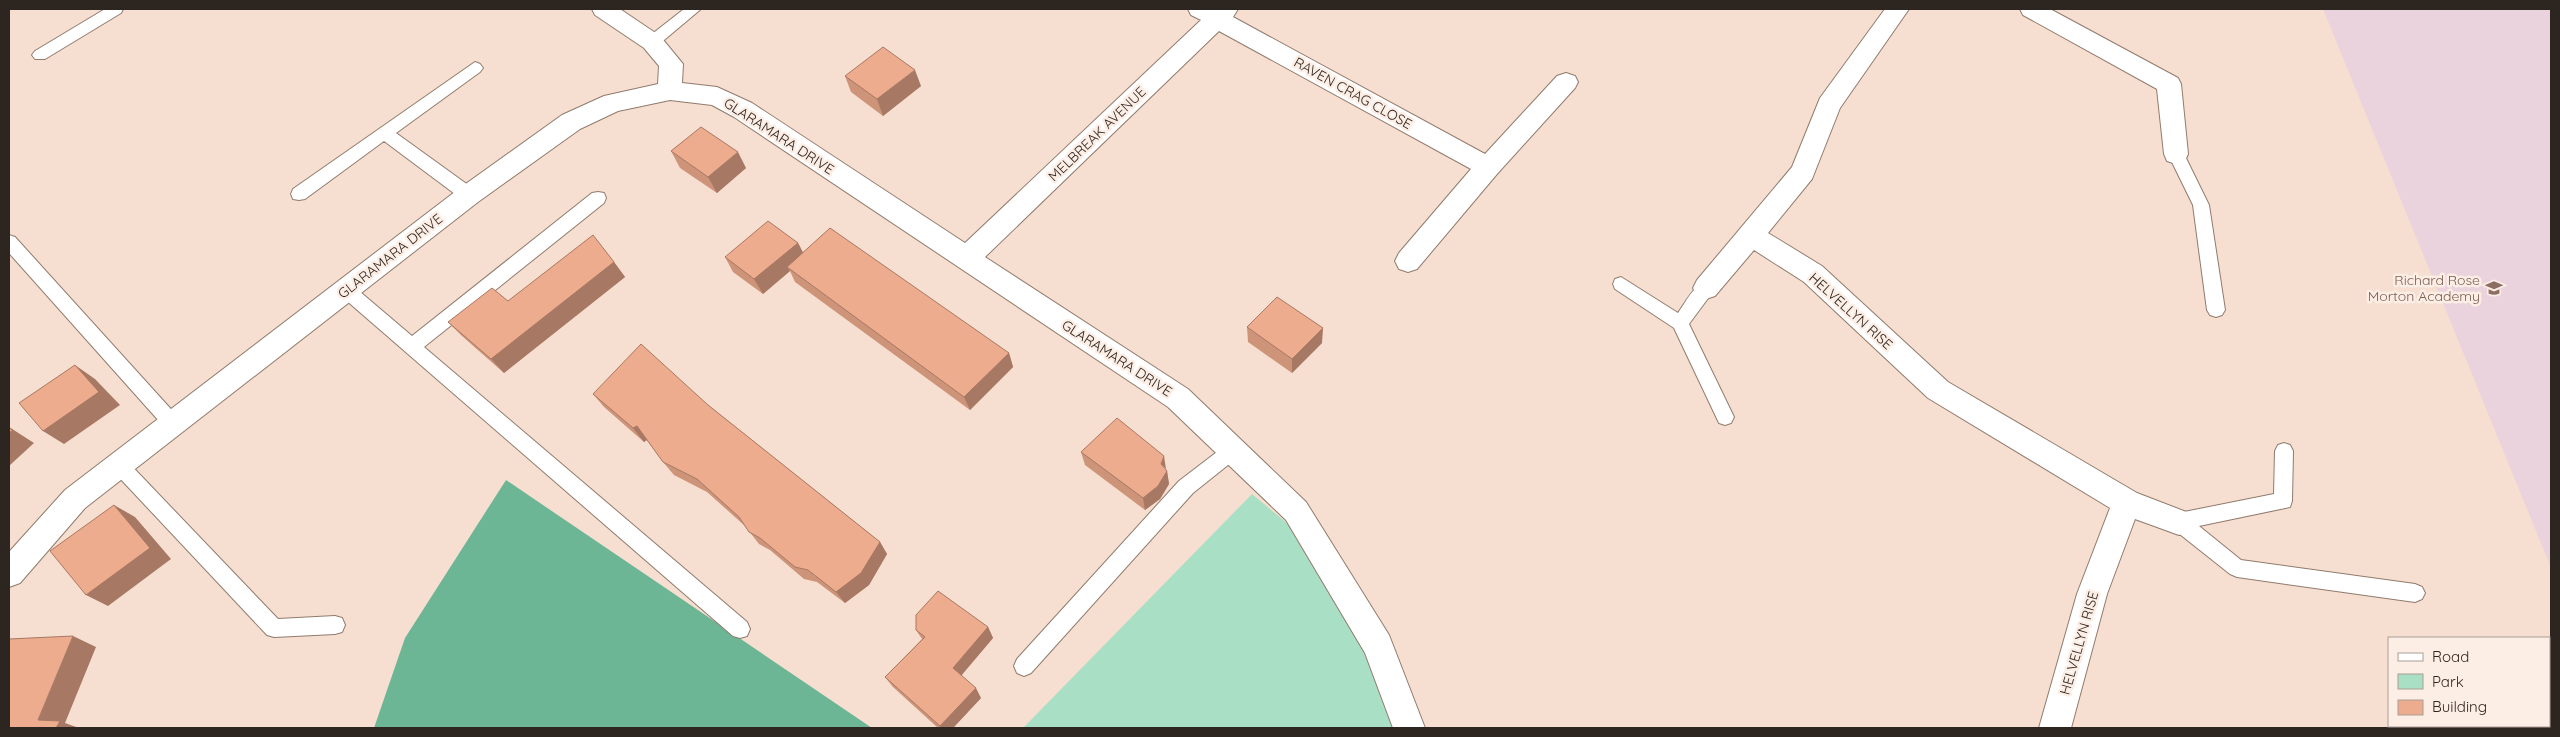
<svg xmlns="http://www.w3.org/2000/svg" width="2560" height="737" viewBox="0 0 2560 737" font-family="Quicksand,sans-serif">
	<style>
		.education { fill: #ebd3dd }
		.green { fill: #a9dfc5 }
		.forest { fill: #6cb595 }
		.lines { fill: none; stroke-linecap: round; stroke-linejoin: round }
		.lane-casing { stroke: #907b6d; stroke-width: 2 }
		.street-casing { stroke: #907b6d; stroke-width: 2 }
		.lane { fill: #fff; fill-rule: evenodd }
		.street { fill: #fff; fill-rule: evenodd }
		.wall { fill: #cd947a }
		.shaded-wall { fill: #a77863 }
		.building { fill: #eeac8e; stroke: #a77863 }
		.labels { text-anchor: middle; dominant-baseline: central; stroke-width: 5; stroke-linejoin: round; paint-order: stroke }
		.street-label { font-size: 14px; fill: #2d251f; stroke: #fdeee5 }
		.education-label { font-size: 14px; fill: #785e54; stroke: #fdeee5; text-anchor: end }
	</style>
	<rect width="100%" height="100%" fill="#f6dfd0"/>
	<path class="education" d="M 2323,9 L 2551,9 L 2551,568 Z"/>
	<path class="green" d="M 1252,494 L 1294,529 L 1365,648 L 1398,728 L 1023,728 Z"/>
	<path class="forest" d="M 506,480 L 872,728 L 374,728 L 405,638 Z"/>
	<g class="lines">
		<g class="lane-casing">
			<path id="lane" d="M 105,9 L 123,9 L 121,13 L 45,59 L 35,59 L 32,55 L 35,51 Z
				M 684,9 L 701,9 L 657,46 L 647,46 L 644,42 L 647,38 Z
				M 475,62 L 480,64 L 483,68 L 480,72 L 396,133 L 475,190 L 477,195 L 475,200 L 469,201 L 463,200 L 384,141 L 305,199 L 299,200 L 293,199 L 291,194 L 293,189 Z
				M 2176,148 L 2182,150 L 2209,205 L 2225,310 L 2222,315 L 2216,317 L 2210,315 L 2207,310 L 2193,205 L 2168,154 L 2170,150 Z
				M 598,192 L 604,193 L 606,198 L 604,203 L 424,347 L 747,622 L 750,629 L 747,636 L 740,638 L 733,636 L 340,295 L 338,290 L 340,285 L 346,283 L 352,285 L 412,336 L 592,193 Z
				M 9,235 L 15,237 L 179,418 L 182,424 L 179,430 L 173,432 L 167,430 L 9,253 Z
				M 1621,277 L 1678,313 C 1686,302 1697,278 1712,283 L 1714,288 L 1712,293 L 1689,324 L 1734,417 L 1731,423 L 1725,425 L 1719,423 L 1674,328 L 1615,289 L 1613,284 L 1615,279 Z
				M 1232,443 L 1238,445 L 1241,451 L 1238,457 L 1193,493 L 1031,673 L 1024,676 L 1017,673 L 1014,666 L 1017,659 L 1179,481 L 1226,445 Z
				M 2284,443 L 2290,445 L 2293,451 L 2292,501 L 2290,507 L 2199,526 L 2241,560 L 2415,584 L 2422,587 L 2425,593 L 2422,599 L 2415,602 L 2237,577 L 2230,574 L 2172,528 L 2170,522 L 2172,516 L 2179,513 L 2274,494 L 2275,451 L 2278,445 Z
				M 119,457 L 125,459 L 278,619 L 335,616 L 342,618 L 345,625 L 342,632 L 335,634 L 274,637 L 267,635 L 113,471 L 110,465 L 113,459 Z"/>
		</g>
		<g class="street-casing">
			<path id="street" d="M 592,9 L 620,9 L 660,36 L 683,64 L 682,83 L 717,87 L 752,103 L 965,243 L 1201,20 L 1191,15 L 1188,9 L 1238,9 L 1233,17 L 1485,154 L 1557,76 L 1566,73 L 1575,76 L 1578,82 L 1575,88 L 1497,174 L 1417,269 L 1408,272 L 1399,269 L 1395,261 L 1399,253 L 1471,169 L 1219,31 L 985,257 L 1188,389 L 1306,502 L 1389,635 L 1425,728 L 1393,728 L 1365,653 L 1286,520 L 1168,407 L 734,117 L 712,105 L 670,100 L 618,111 L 580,129 L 478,202 L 85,508 L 20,583 L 9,587 L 9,552 L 65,490 L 460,188 L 562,115 L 604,96 L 658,84 L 659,66 L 644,48 L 595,15 Z
				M 1885,9 L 1909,9 L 1840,108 L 1812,179 L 1768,233 L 1822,266 L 1948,382 L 2137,493 L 2189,513 L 2194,522 L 2189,531 L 2179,535 L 2135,519 L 2107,594 L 2071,728 L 2039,728 L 2077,594 L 2110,508 L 1928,398 L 1804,282 L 1754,250 L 1715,296 L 1706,299 L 1697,296 L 1693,288 L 1697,280 L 1792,167 L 1820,98 Z
				M 2020,9 L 2050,9 L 2178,78 L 2181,84 L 2188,154 L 2185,161 L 2176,164 L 2167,161 L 2164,154 L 2157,89 L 2023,15 Z"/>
		</g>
		<use href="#lane" class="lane"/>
		<use href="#street" class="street"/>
	</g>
	<path class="wall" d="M 845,76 L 921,86 L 883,116 L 851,92 Z
		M 671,151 L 746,168 L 717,193 L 680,168 Z
		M 798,243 L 803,253 L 1009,353 L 1013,367 L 970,410 L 795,282 L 790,271 L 763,294 L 733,272 L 725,257 Z
		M 614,262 L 625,277 L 504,373 L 462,336 L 448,322 L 508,301 Z
		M 1247,327 L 1322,343 L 1292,373 L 1248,342 Z
		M 593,394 L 708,405 L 880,542 L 887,554 L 869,585 L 845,603 L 817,582 L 804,579 L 770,550 L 759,544 L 745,526 L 707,492 L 674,475 L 663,462 L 647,440 L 644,442 L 604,407 Z
		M 1081,452 L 1166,470 L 1167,471 L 1169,484 L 1160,499 L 1145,510 L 1085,465 Z
		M 988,627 L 993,638 L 961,676 L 981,698 L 953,728 L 938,728 L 893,687 L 885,677 L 922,639 L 916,630 Z"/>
	<path class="shaded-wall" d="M 915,70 L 921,86 L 883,116 L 877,99 Z
		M 738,152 L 746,168 L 717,193 L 708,177 Z
		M 798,243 L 806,258 L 787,267 L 790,271 L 763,294 L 754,279 Z
		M 614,262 L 625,277 L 504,373 L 491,359 Z
		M 1323,328 L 1322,343 L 1292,373 L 1292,359 Z
		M 1009,353 L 1013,367 L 970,410 L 964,397 Z
		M 75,365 L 95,379 L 120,405 L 64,444 L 43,431 Z
		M 637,426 L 648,439 L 644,442 L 633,428 Z
		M 9,427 L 34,443 L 9,466 Z
		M 1164,456 L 1166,469 L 1161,464 Z
		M 1167,471 L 1169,484 L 1160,499 L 1145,510 L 1143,498 Z
		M 114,505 L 135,517 L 171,559 L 108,606 L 86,595 Z
		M 880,542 L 887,554 L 869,585 L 845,603 L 836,592 Z
		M 988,627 L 993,638 L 959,678 L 953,668 Z
		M 73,636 L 96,647 L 65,723 L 79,728 L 56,728 L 38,720 Z
		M 976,688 L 981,698 L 953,728 L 941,728 L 940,726 Z"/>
	<path class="building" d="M 883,47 L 915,70 L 877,99 L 845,76 Z
		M 701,127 L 738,152 L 708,177 L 671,151 Z
		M 768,221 L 798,243 L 754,279 L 725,257 Z
		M 830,228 L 1009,353 L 964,397 L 787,267 Z
		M 593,235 L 614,262 L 491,359 L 448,322 L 492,288 L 508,301 Z
		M 1277,297 L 1323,328 L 1292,359 L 1247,327 Z
		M 641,344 L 708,405 L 880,542 L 861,573 L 836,592 L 808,570 L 795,567 L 760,538 L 749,532 L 739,517 L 697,479 L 663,462 L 637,426 L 633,428 L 593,394 Z
		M 75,365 L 99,392 L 43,431 L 19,403 Z
		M 1117,418 L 1164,456 L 1161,464 L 1167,471 L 1158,486 L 1143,498 L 1081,452 Z
		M 9,428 L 13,430 L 9,433 Z
		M 114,505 L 150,548 L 86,595 L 50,551 Z
		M 938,591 L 988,627 L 953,668 L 976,688 L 940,726 L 885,677 L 925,637 L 916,630 L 916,615 Z
		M 73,636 L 38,720 L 60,721 L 56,728 L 9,728 L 9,639 Z"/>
	<defs>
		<g id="school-bare" transform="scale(1.35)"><path d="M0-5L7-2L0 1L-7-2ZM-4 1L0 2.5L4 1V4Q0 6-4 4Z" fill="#8d6e63" stroke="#fdeee5" stroke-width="2.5" paint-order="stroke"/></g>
	</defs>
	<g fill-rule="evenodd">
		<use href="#school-bare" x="2494" y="288"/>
	</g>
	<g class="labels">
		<g class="street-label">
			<text transform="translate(1353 93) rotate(29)">RAVEN CRAG CLOSE</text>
			<text transform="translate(1097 134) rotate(-44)">MELBREAK AVENUE</text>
			<text transform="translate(779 136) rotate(33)">GLARAMARA DRIVE</text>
			<text transform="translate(390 256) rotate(-38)">GLARAMARA DRIVE</text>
			<text transform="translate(1851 311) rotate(42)">HELVELLYN RISE</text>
			<text transform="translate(1117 358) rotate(33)">GLARAMARA DRIVE</text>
			<text transform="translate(2079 643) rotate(-74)">HELVELLYN RISE</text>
		</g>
		<g class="education-label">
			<text x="2480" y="280">Richard Rose<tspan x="2480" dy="16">Morton Academy</tspan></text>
		</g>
	</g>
	<rect width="2560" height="737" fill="none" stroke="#2d251f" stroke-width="20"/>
	<rect x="2388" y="637" width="162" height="90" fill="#fdeee5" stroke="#aa9e96"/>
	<rect x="2398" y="653" width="25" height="8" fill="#ffffff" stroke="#aa9e96"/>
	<text x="2432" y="662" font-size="15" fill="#2d251f">Road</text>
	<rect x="2398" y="674" width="25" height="15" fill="#a9dfc5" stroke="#aa9e96"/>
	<text x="2432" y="687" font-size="15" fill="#2d251f">Park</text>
	<rect x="2398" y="700" width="25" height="15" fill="#eeac8e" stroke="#aa9e96"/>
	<text x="2432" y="712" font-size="15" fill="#2d251f">Building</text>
</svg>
